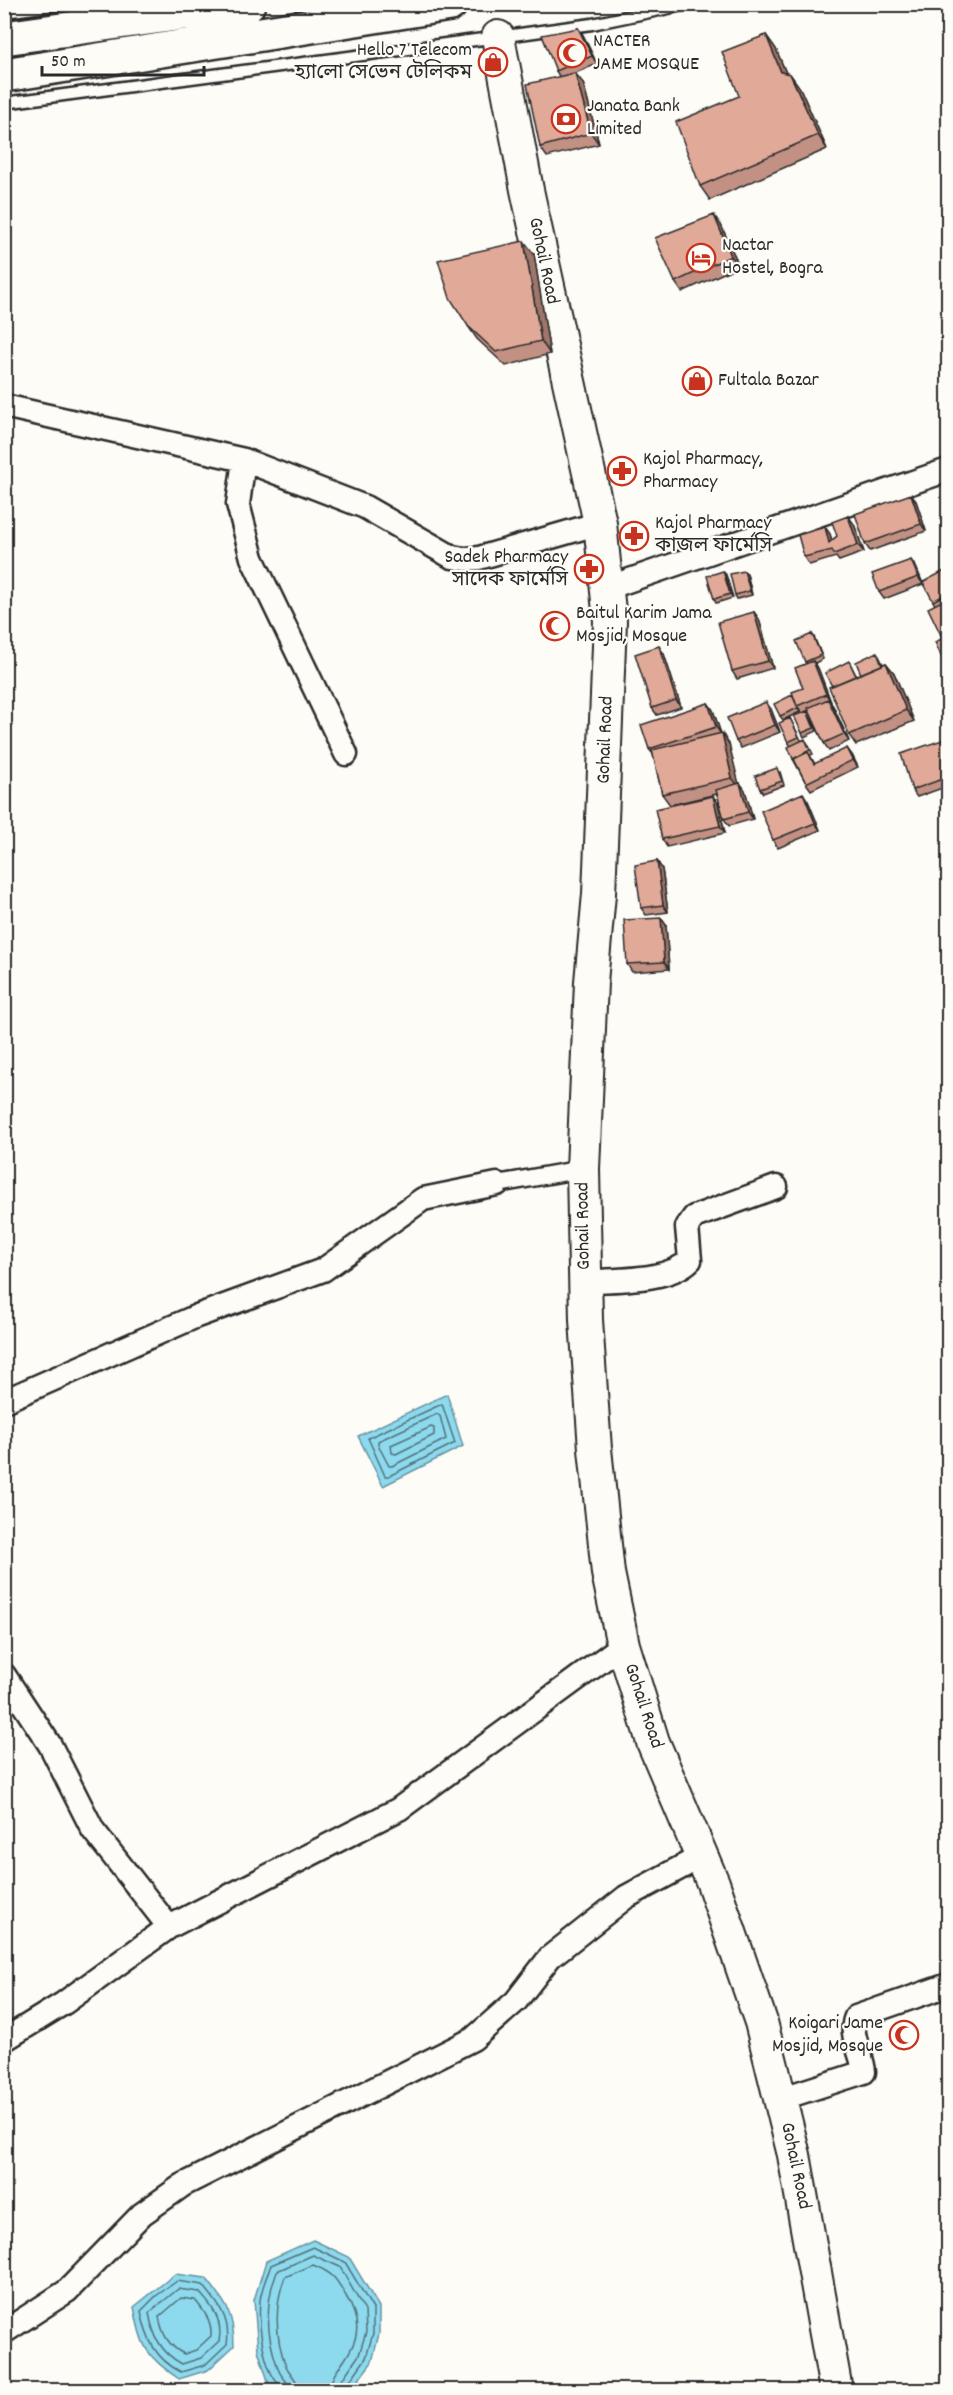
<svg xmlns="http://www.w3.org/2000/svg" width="953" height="2395" viewBox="0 0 953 2395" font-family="Dekko,'Noto Sans Bengali',sans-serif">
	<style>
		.water { fill: #8dd9ee; stroke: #6693a0; stroke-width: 1.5 }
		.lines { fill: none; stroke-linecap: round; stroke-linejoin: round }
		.shore { stroke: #527179; stroke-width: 1.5 }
		.service-casing { stroke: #2b2b2b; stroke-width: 15 }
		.pedestrian-casing { stroke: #2b2b2b; stroke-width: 21 }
		.minor-casing { stroke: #2b2b2b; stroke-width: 27 }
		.secondary-casing { stroke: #2b2b2b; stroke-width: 36 }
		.trunk-casing { stroke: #2b2b2b; stroke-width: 38 }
		.service { stroke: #fdfcf7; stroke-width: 10 }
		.pedestrian { stroke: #fdfcf7; stroke-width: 16 }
		.minor { stroke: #fdfcf7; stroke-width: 22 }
		.secondary { stroke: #fdfcf7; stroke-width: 32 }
		.trunk { stroke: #fdfcf7; stroke-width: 33 }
		.wall { fill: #c29183; stroke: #2b2b2b; stroke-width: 1.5 }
		.shaded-wall { fill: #9e766a; stroke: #2b2b2b; stroke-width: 1.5 }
		.building { fill: #e1a998; stroke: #2b2b2b; stroke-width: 1.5 }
		.labels { text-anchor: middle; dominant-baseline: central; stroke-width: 4.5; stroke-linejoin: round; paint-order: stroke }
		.poi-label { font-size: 20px; fill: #2b2b2b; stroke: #fdfcf7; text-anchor: start }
		.street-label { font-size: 20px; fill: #2b2b2b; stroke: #fdfcf7 }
	</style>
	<rect width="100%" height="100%" fill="#fdfcf7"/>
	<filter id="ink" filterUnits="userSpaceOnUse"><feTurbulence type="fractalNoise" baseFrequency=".0167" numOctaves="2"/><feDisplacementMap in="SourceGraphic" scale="12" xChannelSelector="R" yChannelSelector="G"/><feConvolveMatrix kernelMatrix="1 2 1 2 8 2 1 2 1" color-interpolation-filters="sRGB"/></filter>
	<g filter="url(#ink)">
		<path class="water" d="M 447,1394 L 463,1446 L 383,1486 L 358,1436 Z
			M 313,2240 L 349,2257 L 379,2307 L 379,2334 L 372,2362 L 351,2390 L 280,2390 L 269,2384 L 258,2350 L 254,2300 L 266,2261 Z
			M 175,2274 L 206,2278 C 226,2303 234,2313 234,2346 L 208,2370 L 179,2379 C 145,2355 142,2348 134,2307 Z"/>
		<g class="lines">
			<path class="shore" d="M 442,1404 L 455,1443 L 389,1476 L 385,1476 L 368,1438 Z
				M 437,1414 L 440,1416 L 446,1439 L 392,1466 L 389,1466 L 378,1445 L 378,1441 Z
				M 431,1427 L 434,1428 L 434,1435 L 396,1454 L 392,1453 L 391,1445 Z
				M 177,2281 L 203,2285 C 218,2303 231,2319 227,2344 L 205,2365 L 181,2372 C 155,2359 146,2338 141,2311 L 156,2296 Z
				M 178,2289 L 199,2292 C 212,2306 223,2320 219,2341 L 201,2358 L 182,2364 C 161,2353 153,2336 149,2313 Z
				M 181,2298 L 195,2300 C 204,2311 212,2321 211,2336 L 196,2350 L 184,2354 C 168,2346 162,2333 159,2317 Z
				M 282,2390 L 280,2385 C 263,2371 258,2322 260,2301 C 261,2289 267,2276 271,2265 L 313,2247 L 345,2262 L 373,2309 L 373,2333 L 366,2358 L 347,2385 L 346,2390
				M 289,2390 C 289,2380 282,2379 279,2371 C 266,2337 264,2304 277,2271 L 313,2255 L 340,2267 L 365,2311 L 366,2332 L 359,2355 L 341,2381 L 339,2390
				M 298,2390 C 298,2379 290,2375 286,2366 C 275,2338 274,2305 285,2277 L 313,2265 C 333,2273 336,2278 346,2296 C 362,2323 360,2339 341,2365 C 335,2373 330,2380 330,2390"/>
			<g class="service-casing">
				<path id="service" d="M 4,12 L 64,4
					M 4,103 L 498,37 L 592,24 L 688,4"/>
			</g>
			<g class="pedestrian-casing">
				<path id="pedestrian" d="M 497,1184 L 583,1169"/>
			</g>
			<g class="minor-casing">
				<path id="minor" d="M 4,406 L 244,460 L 365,507 L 452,557 L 465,559 L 479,558 L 600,523
					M 244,460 L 238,504 L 252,558 L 346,754
					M 607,588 L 948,470
					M 585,1282 C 615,1279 668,1282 690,1260 L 687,1227 L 694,1217 L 776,1187
					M 4,1401 L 197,1316 L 323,1270 L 423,1199 L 497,1184
					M 4,1675 L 50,1745 L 93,1830 L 169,1927
					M 4,2040 L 64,2003 L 169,1927 L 399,1809 L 623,1645
					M 780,2099 L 864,2072 C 863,2054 848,2034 856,2017 L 948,1985
					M 4,2332 L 67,2291 L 142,2214 L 183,2185 L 473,2039 L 516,2001 L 550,1957 L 626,1897 L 702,1856"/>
			</g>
			<g class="secondary-casing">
				<path id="secondary" d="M 498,37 L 527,190 L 600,523 L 610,621 L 599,894 L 591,982 L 583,1169 L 586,1320 L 595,1449 L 608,1573 L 623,1645 L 653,1742 L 713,1883 L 761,2022 L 794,2155 L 836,2390"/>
			</g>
			<g class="trunk-casing">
				<path id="trunk" d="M 4,38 L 248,4
					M 4,75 L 450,4"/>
			</g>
			<use href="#service" class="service"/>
			<use href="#pedestrian" class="pedestrian"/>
			<use href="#minor" class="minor"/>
			<use href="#secondary" class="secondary"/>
			<use href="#trunk" class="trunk"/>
		</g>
		<path class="wall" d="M 578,28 L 583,35 L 597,64 L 575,73 L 583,83 L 599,144 L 547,157 L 540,147 L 559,76 L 556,71 Z
			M 766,35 L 776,49 L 786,73 L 790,74 L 800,88 L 827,149 L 710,200 L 700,186 L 739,96 Z
			M 721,225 L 739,266 L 682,292 L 675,282 Z
			M 534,254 L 550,354 L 506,366 L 477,339 L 468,326 Z
			M 916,501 L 926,531 L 870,551 L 865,544 Z
			M 848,516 L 854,524 L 864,552 L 839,561 L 836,557 L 809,565 L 804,557 L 825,527 L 830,534 L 832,540 L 837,536 Z
			M 916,567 L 923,584 L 884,599 L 879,592 Z
			M 948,569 L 948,669 L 945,665 L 943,638 L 941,635 L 935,605 L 933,601 Z
			M 747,574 L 752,595 L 737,599 L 735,595 Z
			M 726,575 L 733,598 L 716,603 L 714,599 Z
			M 754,612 L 759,619 L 773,668 L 737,679 L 732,671 Z
			M 812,634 L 814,637 L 823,659 L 815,663 L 818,668 L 831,702 L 830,702 L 833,706 L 849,741 L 829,751 L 824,743 L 809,711 L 807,711 L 817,731 L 804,737 L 802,733 L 802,713 L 798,707 L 800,712 L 783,720 L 780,716 L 792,695 L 794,699 L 803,688 L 806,663 L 805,662 Z
			M 664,654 L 681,707 L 657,715 L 652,708 Z
			M 879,656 L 883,664 L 886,663 L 894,673 L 914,721 L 856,745 L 849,735 L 832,686 L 849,661 L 856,675 L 861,674 Z
			M 708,703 L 713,710 L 721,734 L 729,744 L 738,784 L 740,783 L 745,790 L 753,819 L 729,826 L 724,819 L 717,794 L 670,805 L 662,794 L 653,754 L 649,749 Z
			M 771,709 L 780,732 L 741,748 L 736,741 Z
			M 790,718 L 801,740 L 807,742 L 813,754 L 810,755 L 815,764 L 852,755 L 858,767 L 811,790 L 806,783 L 793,759 L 791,746 L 788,742 Z
			M 948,739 L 948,786 L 917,797 L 912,790 Z
			M 780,772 L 784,785 L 763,793 L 760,789 Z
			M 808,801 L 820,830 L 778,848 L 773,840 Z
			M 718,803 L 725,833 L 667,847 L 662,839 Z
			M 657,861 L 662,869 L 668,912 L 646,915 L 641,908 Z
			M 661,918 L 666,925 L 669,969 L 632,972 L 627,964 Z"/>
		<path class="shaded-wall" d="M 578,28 L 583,35 L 597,64 L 592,56 Z
			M 766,35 L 776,49 L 791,85 L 781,72 Z
			M 575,73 L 583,83 L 599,144 L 591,133 Z
			M 790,74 L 800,88 L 827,149 L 818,135 Z
			M 714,215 L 721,225 L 739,266 L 731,256 Z
			M 524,241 L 534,254 L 550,354 L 541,341 Z
			M 911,494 L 916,501 L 926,531 L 921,524 Z
			M 848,516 L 854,524 L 864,552 L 858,545 Z
			M 825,527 L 830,534 L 834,550 L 829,543 Z
			M 911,560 L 916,567 L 923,584 L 918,577 Z
			M 723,571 L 726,575 L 733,598 L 730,594 Z
			M 744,571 L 747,574 L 752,595 L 750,591 Z
			M 754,612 L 759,619 L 773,668 L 768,661 Z
			M 812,634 L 814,637 L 823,659 L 821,655 Z
			M 659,646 L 664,654 L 681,707 L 676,700 Z
			M 813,661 L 818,668 L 831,702 L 826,694 Z
			M 886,663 L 894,673 L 914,721 L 906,710 Z
			M 828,699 L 833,706 L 849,741 L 844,734 Z
			M 766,702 L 771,709 L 780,732 L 775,725 Z
			M 708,703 L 713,710 L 721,734 L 716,727 Z
			M 722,733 L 729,744 L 740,788 L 732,778 Z
			M 847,748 L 852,755 L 858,767 L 853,760 Z
			M 740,783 L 745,790 L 753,819 L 748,812 Z
			M 803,793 L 808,801 L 820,830 L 815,823 Z
			M 713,796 L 718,803 L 725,833 L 720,826 Z
			M 657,861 L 662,869 L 668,912 L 663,905 Z
			M 661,918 L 666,925 L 669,969 L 664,962 Z"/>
		<path class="building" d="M 578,28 L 592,56 L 556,71 L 542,35 Z
			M 766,35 L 781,72 L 790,74 L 818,135 L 700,186 L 676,122 L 739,96 L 722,52 Z
			M 575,73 L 591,133 L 540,147 L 527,84 Z
			M 714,215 L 731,256 L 675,282 L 655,238 Z
			M 524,241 L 541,341 L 496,352 L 468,326 L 450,298 L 438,260 Z
			M 911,494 L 921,524 L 865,544 L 855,514 Z
			M 848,516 L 858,545 L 834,554 L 832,550 L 804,557 L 798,535 L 825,527 L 829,543 L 837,536 L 832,522 Z
			M 911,560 L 918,577 L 879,592 L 872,574 Z
			M 948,569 L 948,593 L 933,601 L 923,582 Z
			M 723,571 L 730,594 L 714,599 L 707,576 Z
			M 744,571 L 750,591 L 735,595 L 730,574 Z
			M 948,598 L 948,631 L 941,635 L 928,608 Z
			M 754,612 L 768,661 L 732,671 L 718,622 Z
			M 812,634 L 821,655 L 805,662 L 796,641 Z
			M 948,636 L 948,663 L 945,665 L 935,642 Z
			M 659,646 L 676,700 L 652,708 L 635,654 Z
			M 877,652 L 882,665 L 861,674 L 856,662 Z
			M 813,661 L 826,694 L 797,706 L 792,692 L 803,688 L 795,668 Z
			M 849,661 L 856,676 L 832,686 L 825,673 Z
			M 886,663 L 906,710 L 849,735 L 829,687 Z
			M 792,695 L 798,708 L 780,716 L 774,704 Z
			M 828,699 L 844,734 L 824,743 L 808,708 Z
			M 766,702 L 775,725 L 736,741 L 727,718 Z
			M 708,703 L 716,727 L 649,749 L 641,725 Z
			M 948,707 L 948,722 L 944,708 Z
			M 807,711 L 814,728 L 802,733 L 794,716 Z
			M 790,718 L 799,737 L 788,742 L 779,723 Z
			M 722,733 L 732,778 L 662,794 L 652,750 Z
			M 948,738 L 948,777 L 912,790 L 901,754 Z
			M 805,739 L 810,750 L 793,759 L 788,747 Z
			M 847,748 L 853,760 L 806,783 L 794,759 L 808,752 L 814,764 Z
			M 777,768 L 782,781 L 760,789 L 755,776 Z
			M 740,783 L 748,812 L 724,819 L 716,790 Z
			M 803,793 L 815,823 L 773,840 L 761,811 Z
			M 713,796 L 720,826 L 662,839 L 655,809 Z
			M 657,861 L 663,905 L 641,908 L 635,865 Z
			M 661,918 L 664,962 L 627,964 L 624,920 Z"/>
	</g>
	<defs>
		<g id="mosque-ring" transform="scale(1.5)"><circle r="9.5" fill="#fdfcf7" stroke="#c8321e" stroke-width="1.5"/><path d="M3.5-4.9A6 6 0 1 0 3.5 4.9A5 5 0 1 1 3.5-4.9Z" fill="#c8321e"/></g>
		<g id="shop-ring" transform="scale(1.5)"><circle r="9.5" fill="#fdfcf7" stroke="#c8321e" stroke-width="1.5"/><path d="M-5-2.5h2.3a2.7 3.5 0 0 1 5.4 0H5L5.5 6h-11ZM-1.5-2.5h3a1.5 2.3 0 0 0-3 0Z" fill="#c8321e"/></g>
		<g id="bank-ring" transform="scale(1.5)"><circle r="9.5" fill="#fdfcf7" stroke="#c8321e" stroke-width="1.5"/><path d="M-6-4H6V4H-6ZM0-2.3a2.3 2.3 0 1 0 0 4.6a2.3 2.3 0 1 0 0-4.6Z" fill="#c8321e"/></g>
		<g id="hotel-ring" transform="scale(1.5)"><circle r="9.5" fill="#fdfcf7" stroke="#c8321e" stroke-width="1.5"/><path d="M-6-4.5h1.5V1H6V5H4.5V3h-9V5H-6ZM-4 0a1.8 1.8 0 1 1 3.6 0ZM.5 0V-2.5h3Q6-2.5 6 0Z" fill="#c8321e"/></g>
		<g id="pharmacy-ring" transform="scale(1.5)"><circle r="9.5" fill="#fdfcf7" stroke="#c8321e" stroke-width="1.5"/><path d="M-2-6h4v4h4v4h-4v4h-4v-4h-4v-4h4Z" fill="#c8321e"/></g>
	</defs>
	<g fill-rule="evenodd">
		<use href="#mosque-ring" x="572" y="53"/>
		<use href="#shop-ring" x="493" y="62"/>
		<use href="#bank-ring" x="566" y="119"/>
		<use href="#hotel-ring" x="701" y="258"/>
		<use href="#shop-ring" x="697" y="381"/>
		<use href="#pharmacy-ring" x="622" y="471"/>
		<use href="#pharmacy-ring" x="634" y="536"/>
		<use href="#pharmacy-ring" x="589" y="569"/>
		<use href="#mosque-ring" x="555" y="626"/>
		<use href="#mosque-ring" x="904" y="2035"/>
	</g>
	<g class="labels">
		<g class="poi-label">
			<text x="593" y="42">NACTER<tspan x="593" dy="23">JAME MOSQUE</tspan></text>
			<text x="472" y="51" text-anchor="end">Hello 7 Telecom<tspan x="472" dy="23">হ্যা‌লো সে‌ভেন টে‌লিকম</tspan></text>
			<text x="587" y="107">Janata Bank<tspan x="587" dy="23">Limited</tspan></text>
			<text x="722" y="246">Nactar<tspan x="722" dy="23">Hostel, Bogra</tspan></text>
			<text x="718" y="381">Fultala Bazar</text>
			<text x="643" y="460">Kajol Pharmacy,<tspan x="643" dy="23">Pharmacy</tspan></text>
			<text x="655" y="524">Kajol Pharmacy<tspan x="655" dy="23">কাজল ফার্মেসি</tspan></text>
			<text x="568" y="558" text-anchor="end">Sadek Pharmacy<tspan x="568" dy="23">সাদেক ফার্মেসি</tspan></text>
			<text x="576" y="614">Baitul Karim Jama<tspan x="576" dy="23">Mosjid, Mosque</tspan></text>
			<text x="883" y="2024" text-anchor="end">Koigari Jame<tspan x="883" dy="23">Mosjid, Mosque</tspan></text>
		</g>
		<g class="street-label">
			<text transform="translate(543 261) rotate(78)">Gohail Road</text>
			<text transform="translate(606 740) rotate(-88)">Gohail Road</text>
			<text transform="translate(584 1226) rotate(-91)">Gohail Road</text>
			<text transform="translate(643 1706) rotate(72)">Gohail Road</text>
			<text transform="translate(795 2166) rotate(78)">Gohail Road</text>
		</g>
	</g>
	<rect width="953" height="2395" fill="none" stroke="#fdfcf7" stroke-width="24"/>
	<rect x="12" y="12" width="929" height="2371" fill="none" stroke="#2b2b2b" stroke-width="2" filter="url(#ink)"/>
	<path d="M42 66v9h162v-9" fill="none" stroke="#2b2b2b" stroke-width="3"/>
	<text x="51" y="66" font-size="18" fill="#2b2b2b" stroke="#fdfcf7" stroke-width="4.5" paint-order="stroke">50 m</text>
</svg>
